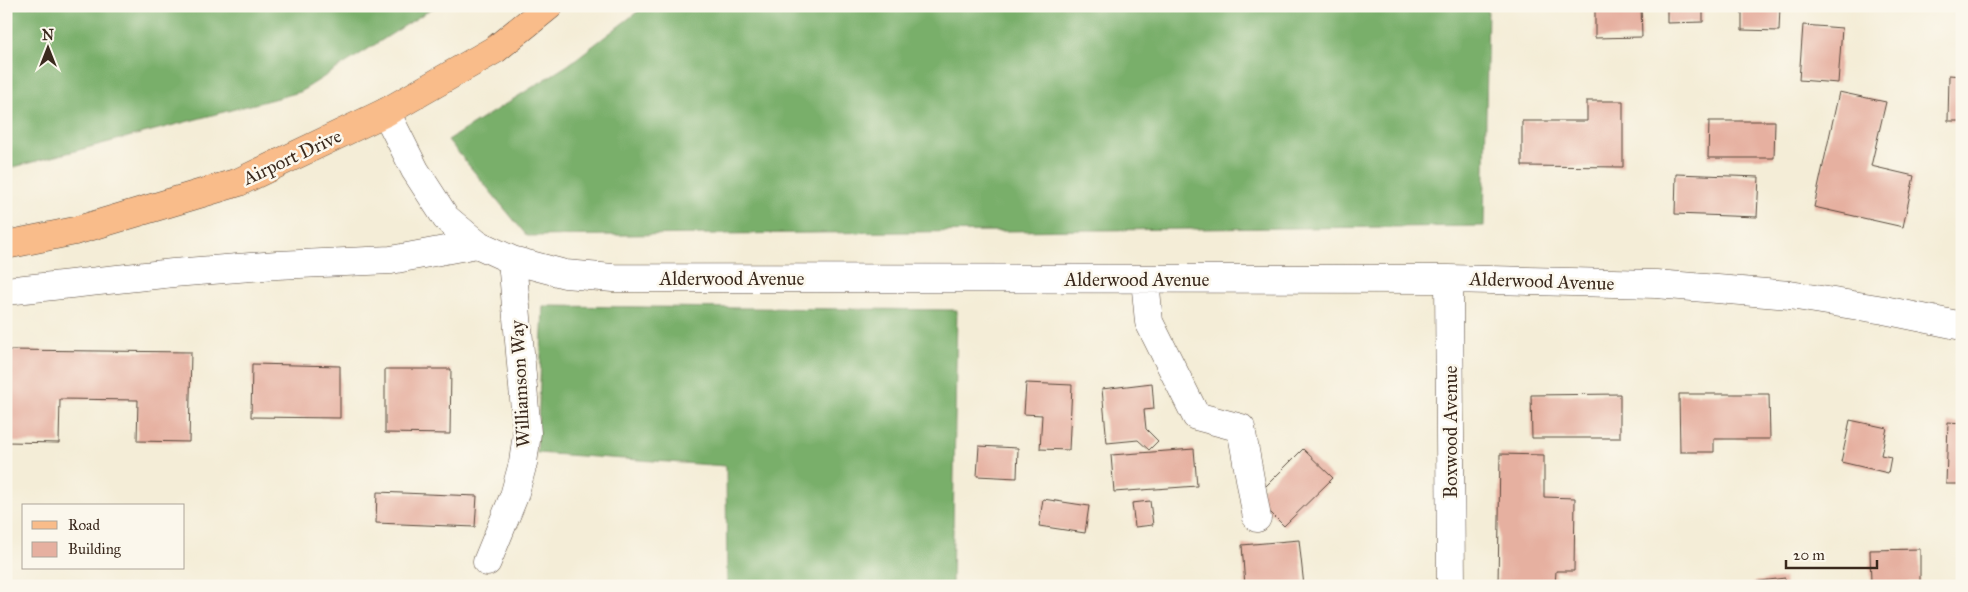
<svg xmlns="http://www.w3.org/2000/svg" width="1968" height="592" viewBox="0 0 1968 592" font-family="'IM FELL Great Primer',serif">
	<style>
		.forest { fill: #79af6b; stroke: #5a6c44 }
		.building { fill: #e6b0a0 }
		.lines { fill: none; stroke-linecap: round; stroke-linejoin: round }
		.minor-casing { stroke: #57473a; stroke-width: 29 }
		.major-casing { stroke: #57473a; stroke-width: 29 }
		.minor { stroke: #fff; stroke-width: 28 }
		.major { stroke: #f9bc8a; stroke-width: 28 }
		.labels { text-anchor: middle; dominant-baseline: central; stroke-width: 5; stroke-linejoin: round; paint-order: stroke }
		.street-label { font-size: 19px; fill: #3b2a1e; stroke: #fbf7ec }
	</style>
	<rect width="100%" height="100%" fill="#fbf7ec"/>
	<filter id="ink" filterUnits="userSpaceOnUse"><feTurbulence type="fractalNoise" baseFrequency=".02" numOctaves="2"/><feDisplacementMap in="SourceGraphic" scale="10" xChannelSelector="R" yChannelSelector="G"/><feConvolveMatrix kernelMatrix="1 2 1 2 8 2 1 2 1" color-interpolation-filters="sRGB"/></filter>
	<filter id="wash" filterUnits="userSpaceOnUse"><feTurbulence type="fractalNoise" baseFrequency=".0096" numOctaves="4" result="noise"/><feDisplacementMap in="SourceGraphic" scale="20" xChannelSelector="R" yChannelSelector="G"/><feGaussianBlur stdDeviation="1.12" result="paint"/><feColorMatrix in="noise" values="0 0 0 0 0 0 0 0 0 0 0 0 0 0 0 0 0 1.4 0 .05"/><feComposite in="paint" operator="in"/></filter>
	<g filter="url(#wash)">
		<rect width="100%" height="100%" fill="#f4edd7"/>
		<path class="forest" d="M 6,6 L 436,6 L 300,92 L 6,169 Z
			M 645,6 L 1488,6 L 1484,226 L 527,236 L 448,140 L 568,65 Z
			M 543,306 L 957,310 L 952,586 L 727,586 L 726,466 L 537,453 Z"/>
		<g id="blocks">
			<path class="building" d="M 1595,6 L 1641,6 L 1642,37 L 1595,38 Z
				M 1667,6 L 1703,6 L 1703,22 L 1667,23 Z
				M 1742,6 L 1780,6 L 1779,31 L 1742,30 Z
				M 1803,25 L 1842,28 L 1838,83 L 1799,80 Z
				M 1949,75 L 1962,76 L 1962,121 L 1948,121 Z
				M 1839,92 L 1886,102 L 1871,166 L 1914,176 L 1903,227 L 1814,207 Z
				M 1587,101 L 1623,101 L 1623,167 L 1522,166 L 1522,121 L 1587,121 Z
				M 1709,121 L 1775,121 L 1774,158 L 1708,158 Z
				M 1676,174 L 1759,177 L 1757,217 L 1675,214 Z
				M 8,350 L 191,352 L 189,442 L 137,441 L 138,400 L 60,399 L 59,443 L 7,442 Z
				M 252,364 L 340,366 L 340,418 L 251,417 Z
				M 385,369 L 451,369 L 450,434 L 385,433 Z
				M 1026,383 L 1072,385 L 1069,450 L 1040,449 L 1042,415 L 1024,414 Z
				M 1152,383 L 1154,409 L 1144,410 L 1146,429 L 1158,441 L 1149,450 L 1138,440 L 1107,443 L 1102,389 Z
				M 1620,394 L 1620,438 L 1532,438 L 1531,395 Z
				M 1679,394 L 1769,394 L 1770,439 L 1714,439 L 1714,452 L 1680,452 Z
				M 1850,420 L 1887,428 L 1881,455 L 1891,457 L 1888,473 L 1841,462 Z
				M 1948,422 L 1962,423 L 1962,484 L 1946,484 Z
				M 979,446 L 1018,448 L 1017,478 L 977,476 Z
				M 1194,449 L 1197,486 L 1114,492 L 1111,455 Z
				M 1303,449 L 1333,478 L 1284,526 L 1255,497 Z
				M 1500,454 L 1544,455 L 1544,497 L 1575,498 L 1574,571 L 1556,571 L 1555,586 L 1498,586 Z
				M 377,492 L 477,496 L 475,527 L 376,523 Z
				M 1043,499 L 1089,506 L 1085,533 L 1039,526 Z
				M 1150,501 L 1153,525 L 1135,527 L 1132,503 Z
				M 1299,540 L 1304,586 L 1245,586 L 1242,545 Z
				M 1920,549 L 1920,582 L 1871,583 L 1870,550 Z
				M 1785,578 L 1786,586 L 1754,586 L 1753,582 Z"/>
		</g>
	</g>
	<g filter="url(#ink)">
		<use href="#blocks" fill-opacity="0" stroke="#57473a" stroke-width="1"/>
		<g class="lines">
			<g class="minor-casing">
				<path id="minor" d="M 386,112 L 415,170 L 446,218 L 477,244 L 512,260 L 565,274 L 613,278 L 1449,279 L 1656,284 L 1790,295 L 1884,310 L 1962,326
					M 1145,279 L 1149,322 L 1196,416 L 1241,428 L 1257,518
					M 1449,279 L 1451,586
					M 6,291 L 173,273 L 277,265 L 391,260 L 477,244
					M 487,562 L 514,496 L 523,463 L 527,433 L 512,260"/>
			</g>
			<g class="major-casing">
				<path id="major" d="M 6,245 L 75,231 L 239,182 L 386,112 L 496,49 L 549,6"/>
			</g>
			<use href="#minor" class="minor"/>
			<use href="#major" class="major"/>
		</g>
	</g>
	<g class="labels">
		<g class="street-label">
			<text transform="translate(292 157) rotate(-25)">Airport Drive</text>
			<text x="732" y="278">Alderwood Avenue</text>
			<text x="1137" y="279">Alderwood Avenue</text>
			<text transform="translate(1542 281) rotate(2)">Alderwood Avenue</text>
			<text transform="translate(520 384) rotate(-93)">Williamson Way</text>
			<text transform="translate(1450 432) rotate(-90)">Boxwood Avenue</text>
		</g>
	</g>
	<rect width="1968" height="592" fill="none" stroke="#fbf7ec" stroke-width="25"/>
	<rect x="22" y="504" width="162" height="65" fill="#fbf7ec" stroke="#aea59a"/>
	<rect x="32" y="521" width="25" height="8" fill="#f9bc8a" stroke="#aea59a"/>
	<text x="68" y="530" font-size="15" fill="#3b2a1e">Road</text>
	<rect x="32" y="542" width="25" height="15" fill="#e6b0a0" stroke="#aea59a"/>
	<text x="68" y="554" font-size="15" fill="#3b2a1e">Building</text>
	<g transform="translate(48 48)" stroke="#fbf7ec" stroke-width="4" paint-order="stroke">
	<path d="M0-4L9 19L0 12L-9 19Z" fill="#3b2a1e"/>
	<text y="-8" font-size="14" font-weight="bold" text-anchor="middle" fill="#3b2a1e">N</text>
	</g>
	<path d="M1786 560v8h91v-8" fill="none" stroke="#3b2a1e" stroke-width="2.5"/>
	<text x="1793" y="560" font-size="15" fill="#3b2a1e" stroke="#fbf7ec" stroke-width="4" paint-order="stroke">20 m</text>
</svg>
